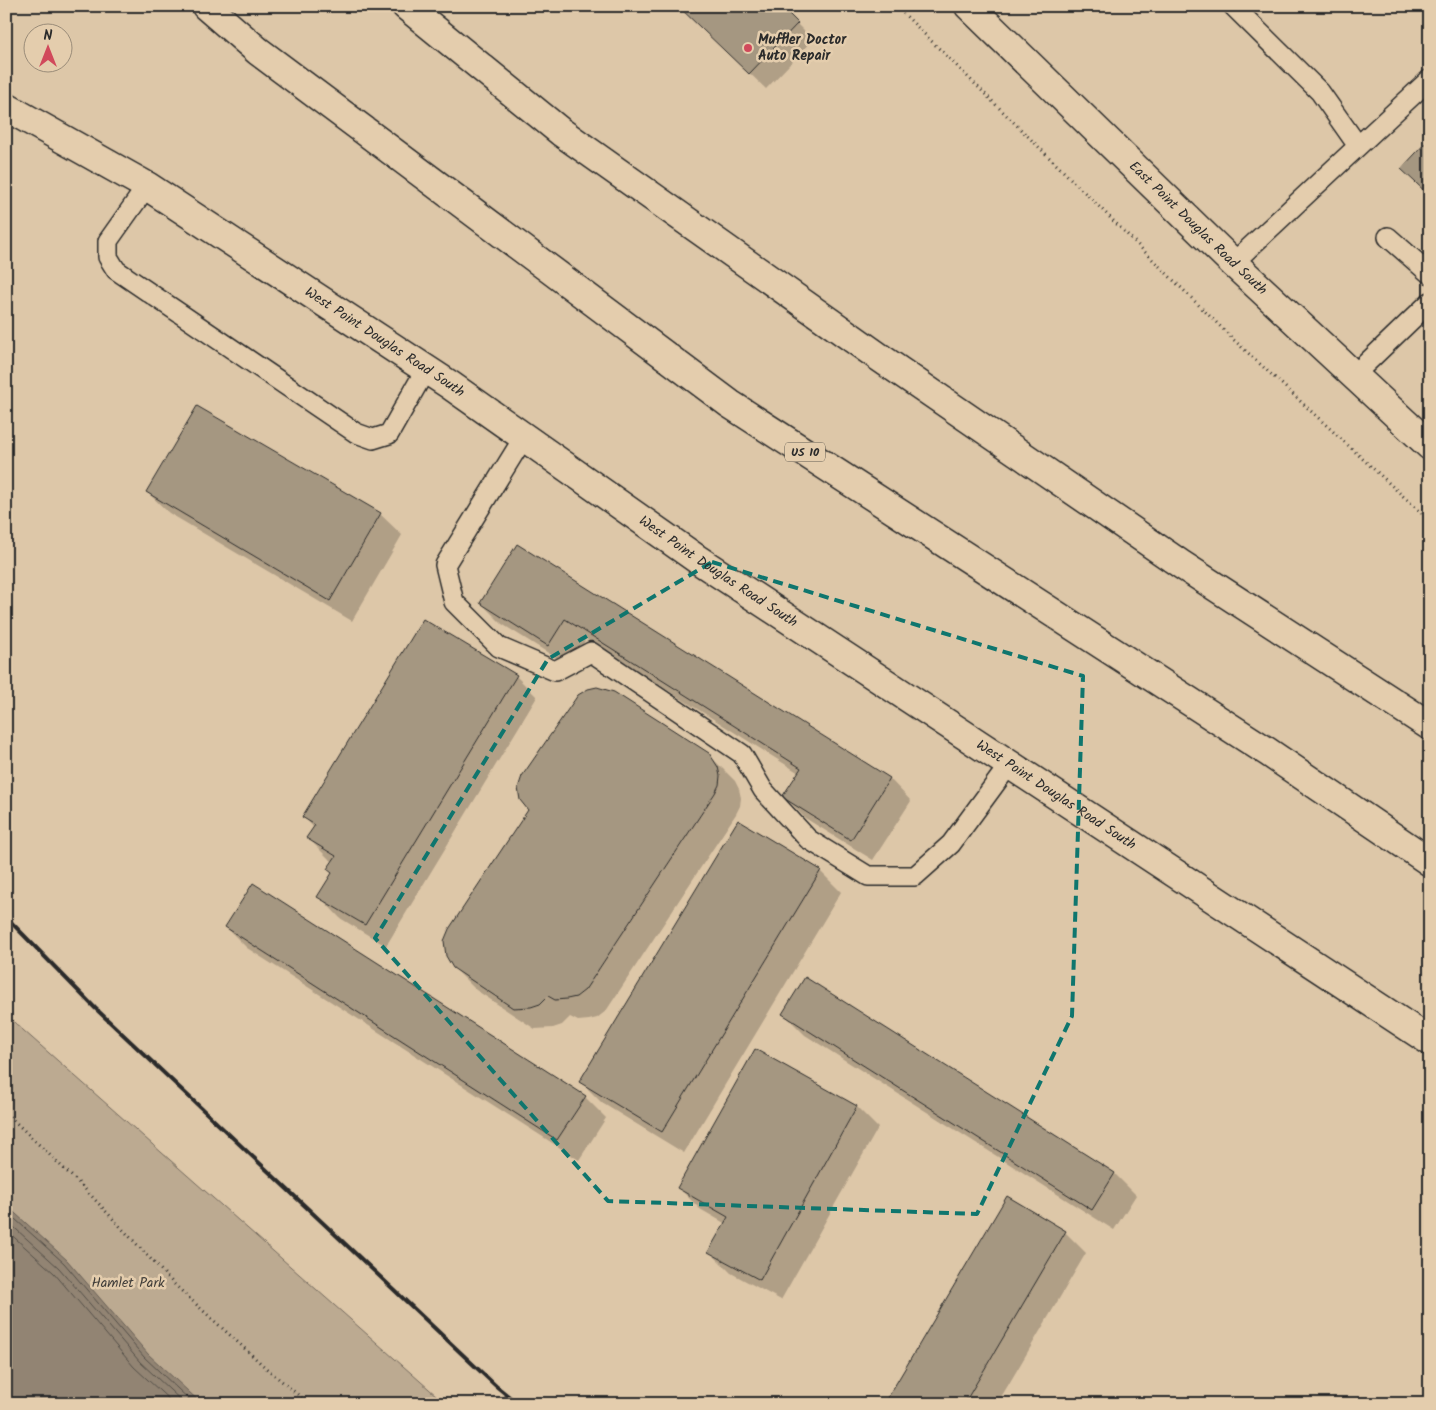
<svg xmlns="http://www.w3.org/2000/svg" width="1436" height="1410" viewBox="0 0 1436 1410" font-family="Kalam,sans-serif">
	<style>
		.green { fill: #bcaa91; stroke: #746a5e }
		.water { fill: #928473; stroke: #696056 }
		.shadow { fill: #0003 }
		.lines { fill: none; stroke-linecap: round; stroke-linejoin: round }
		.shore { stroke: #544f48; stroke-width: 1 }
		.building { fill: #a59781; stroke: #2b2b2b }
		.lane-casing { stroke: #2b2b2b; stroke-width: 22 }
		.secondary-casing { stroke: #2b2b2b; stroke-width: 31 }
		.highway-casing { stroke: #2b2b2b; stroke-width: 31 }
		.path { stroke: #2b2b2b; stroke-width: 3; stroke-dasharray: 1 4; stroke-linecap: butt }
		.lane { stroke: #e4cdad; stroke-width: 19 }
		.secondary { stroke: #e4cdad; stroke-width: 28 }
		.highway { stroke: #e4cdad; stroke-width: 28 }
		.rail { stroke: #2b2b2b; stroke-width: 4 }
		.marked { fill: none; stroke: #0f766e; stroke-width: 4; stroke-dasharray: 10 6; stroke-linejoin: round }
		.poi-dot { fill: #d1495b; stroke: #e4cdad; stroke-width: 2 }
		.labels { text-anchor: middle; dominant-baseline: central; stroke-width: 5; stroke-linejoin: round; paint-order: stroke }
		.shield { fill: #e4cdad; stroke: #625c52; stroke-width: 1 }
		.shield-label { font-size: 12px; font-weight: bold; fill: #2b2b2b }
		.poi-label { font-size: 14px; font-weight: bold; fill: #2b2b2b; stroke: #e4cdad; text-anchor: start }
		.street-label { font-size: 14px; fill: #2b2b2b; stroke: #e4cdad }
		.park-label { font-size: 14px; fill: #413e3a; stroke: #e4cdad }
	</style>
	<rect width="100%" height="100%" fill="#ddc7a8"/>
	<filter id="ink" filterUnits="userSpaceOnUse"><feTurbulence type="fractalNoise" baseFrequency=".02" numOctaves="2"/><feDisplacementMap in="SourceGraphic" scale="10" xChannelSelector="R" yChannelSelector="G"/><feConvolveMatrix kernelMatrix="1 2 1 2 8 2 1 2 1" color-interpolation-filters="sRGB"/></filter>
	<g filter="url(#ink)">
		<path class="green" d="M 6,1015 L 446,1404 L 6,1404 Z"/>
		<path class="water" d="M 6,1205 L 67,1260 L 148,1354 L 202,1404 L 6,1404 Z"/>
		<path class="shadow" d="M 680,6 L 779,6 L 813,40 L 766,89 Z
			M 197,407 L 380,514 L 402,535 L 352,621 L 169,513 L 147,492 Z
			M 518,545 L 890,779 L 911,801 L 873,860 L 805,818 L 784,796 L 799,773 L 586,639 L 569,666 L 502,624 L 481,603 Z
			M 516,676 L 537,697 L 386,946 L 340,918 L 319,896 L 333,873 L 334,862 L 329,859 L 308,838 L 314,828 L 304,817 Z
			M 708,754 L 735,781 L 739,789 L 741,798 L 740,806 L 736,814 L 606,1011 L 597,1018 L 589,1020 L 578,1021 L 570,1017 L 562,1025 L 553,1028 L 535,1029 L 476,990 L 454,968 Z
			M 820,871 L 841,892 L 684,1153 L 602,1103 L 581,1082 Z
			M 226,927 L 585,1097 L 606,1118 L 579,1160 L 247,948 Z
			M 806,979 L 1115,1174 L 1136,1195 L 1114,1230 L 805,1035 L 784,1014 Z
			M 756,1051 L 857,1107 L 878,1128 L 781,1300 L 731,1273 L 710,1252 L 726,1224 L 700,1209 L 679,1188 Z
			M 1065,1232 L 1086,1253 L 997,1404 L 886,1404 Z"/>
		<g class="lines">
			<path class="shore" d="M 6,1211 L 64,1263 L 144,1357 L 194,1404
				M 6,1220 L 59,1268 L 140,1362 L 185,1404
				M 6,1230 L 54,1273 L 134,1367 L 174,1404"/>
		</g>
		<path class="building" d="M 678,6 L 781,6 L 798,23 L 749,74 Z
			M 1430,138 L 1430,196 L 1401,169 Z
			M 197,406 L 381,513 L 330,601 L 146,492 Z
			M 517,544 L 890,778 L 851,840 L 782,797 L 801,768 L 565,619 L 548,646 L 480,603 Z
			M 423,619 L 517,675 L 365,925 L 317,897 L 332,873 L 327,869 L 336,856 L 306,838 L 315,825 L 302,817 Z
			M 597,687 L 614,692 L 709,753 L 718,767 L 720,776 L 719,785 L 715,793 L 585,990 L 576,997 L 567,999 L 555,1000 L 548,996 L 540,1004 L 531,1007 L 513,1008 L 453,968 L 446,956 L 444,941 L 449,929 L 528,810 L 520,800 L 518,788 L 522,776 L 578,695 L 588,689 Z
			M 738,820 L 821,870 L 662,1132 L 579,1082 Z
			M 253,883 L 586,1096 L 557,1140 L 225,927 Z
			M 805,977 L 1115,1173 L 1092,1210 L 782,1014 Z
			M 755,1049 L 857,1106 L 760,1280 L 708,1252 L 728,1217 L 677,1188 Z
			M 1007,1196 L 1066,1231 L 964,1404 L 884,1404 Z"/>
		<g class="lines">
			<g class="lane-casing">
				<path id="lane" d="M 1233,6 L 1320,92 L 1358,146
					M 147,186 L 108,241 L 108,257 L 116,270 L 356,433 L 373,439 L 389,434 L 426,369
					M 1388,237 L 1430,274
					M 1233,263 L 1430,79
					M 1353,376 L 1430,302
					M 524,437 L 445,565 L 454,602 L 499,647 L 555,671 L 591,652 L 742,754 L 763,790 L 808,839 L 868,876 L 915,876 L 951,844 L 1009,765"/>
			</g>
			<g class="secondary-casing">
				<g id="secondary">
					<path id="s1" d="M 969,6 L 1233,263 L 1430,446"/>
					<path id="s2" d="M 6,107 L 147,186 L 450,385 L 697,559 L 1430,1041"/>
				</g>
			</g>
			<g class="highway-casing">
				<path id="highway" d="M 206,6 L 258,51 L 730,404 L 1268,752 L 1430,862
					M 406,6 L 561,132 L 879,357 L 1182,565 L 1430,726"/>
			</g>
			<path class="path" d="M 896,6 L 1234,340 L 1430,521
				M 6,1113 L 84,1188 L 175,1285 L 266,1368 L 309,1404"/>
			<use href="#lane" class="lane"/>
			<use href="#secondary" class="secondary"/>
			<use href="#highway" class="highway"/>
			<path class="rail" d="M 6,917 L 95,1008 L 496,1386 L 518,1404"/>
		</g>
	</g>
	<path class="marked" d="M 712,562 L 1083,676 L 1072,1016 L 977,1214 L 608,1201 L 375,938 L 548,659 Z"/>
	<circle class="poi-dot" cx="748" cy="48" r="5"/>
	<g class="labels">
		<rect class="shield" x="785" y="442.5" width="40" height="19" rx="4"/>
		<g class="shield-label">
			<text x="805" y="452">US 10</text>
		</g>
		<g class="poi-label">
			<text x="758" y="40">Muffler Doctor<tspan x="758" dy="16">Auto Repair</tspan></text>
		</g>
		<g class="street-label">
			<text stroke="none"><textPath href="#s1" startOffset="319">East Point Douglas Road South</textPath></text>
			<text stroke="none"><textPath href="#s2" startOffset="446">West Point Douglas Road South</textPath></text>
			<text stroke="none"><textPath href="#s2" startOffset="851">West Point Douglas Road South</textPath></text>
			<text stroke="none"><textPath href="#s2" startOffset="1256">West Point Douglas Road South</textPath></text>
		</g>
		<g class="park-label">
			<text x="128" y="1283">Hamlet Park</text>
		</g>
	</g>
	<rect width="1436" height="1410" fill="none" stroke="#e4cdad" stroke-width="25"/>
	<rect x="12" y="12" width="1411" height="1385" fill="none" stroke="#2b2b2b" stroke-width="2" filter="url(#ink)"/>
	<g transform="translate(48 48)"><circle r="24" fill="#e4cdad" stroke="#9a8c79"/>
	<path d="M0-4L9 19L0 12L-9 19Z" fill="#d1495b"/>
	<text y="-8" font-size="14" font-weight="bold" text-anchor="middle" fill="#2b2b2b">N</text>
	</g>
</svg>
